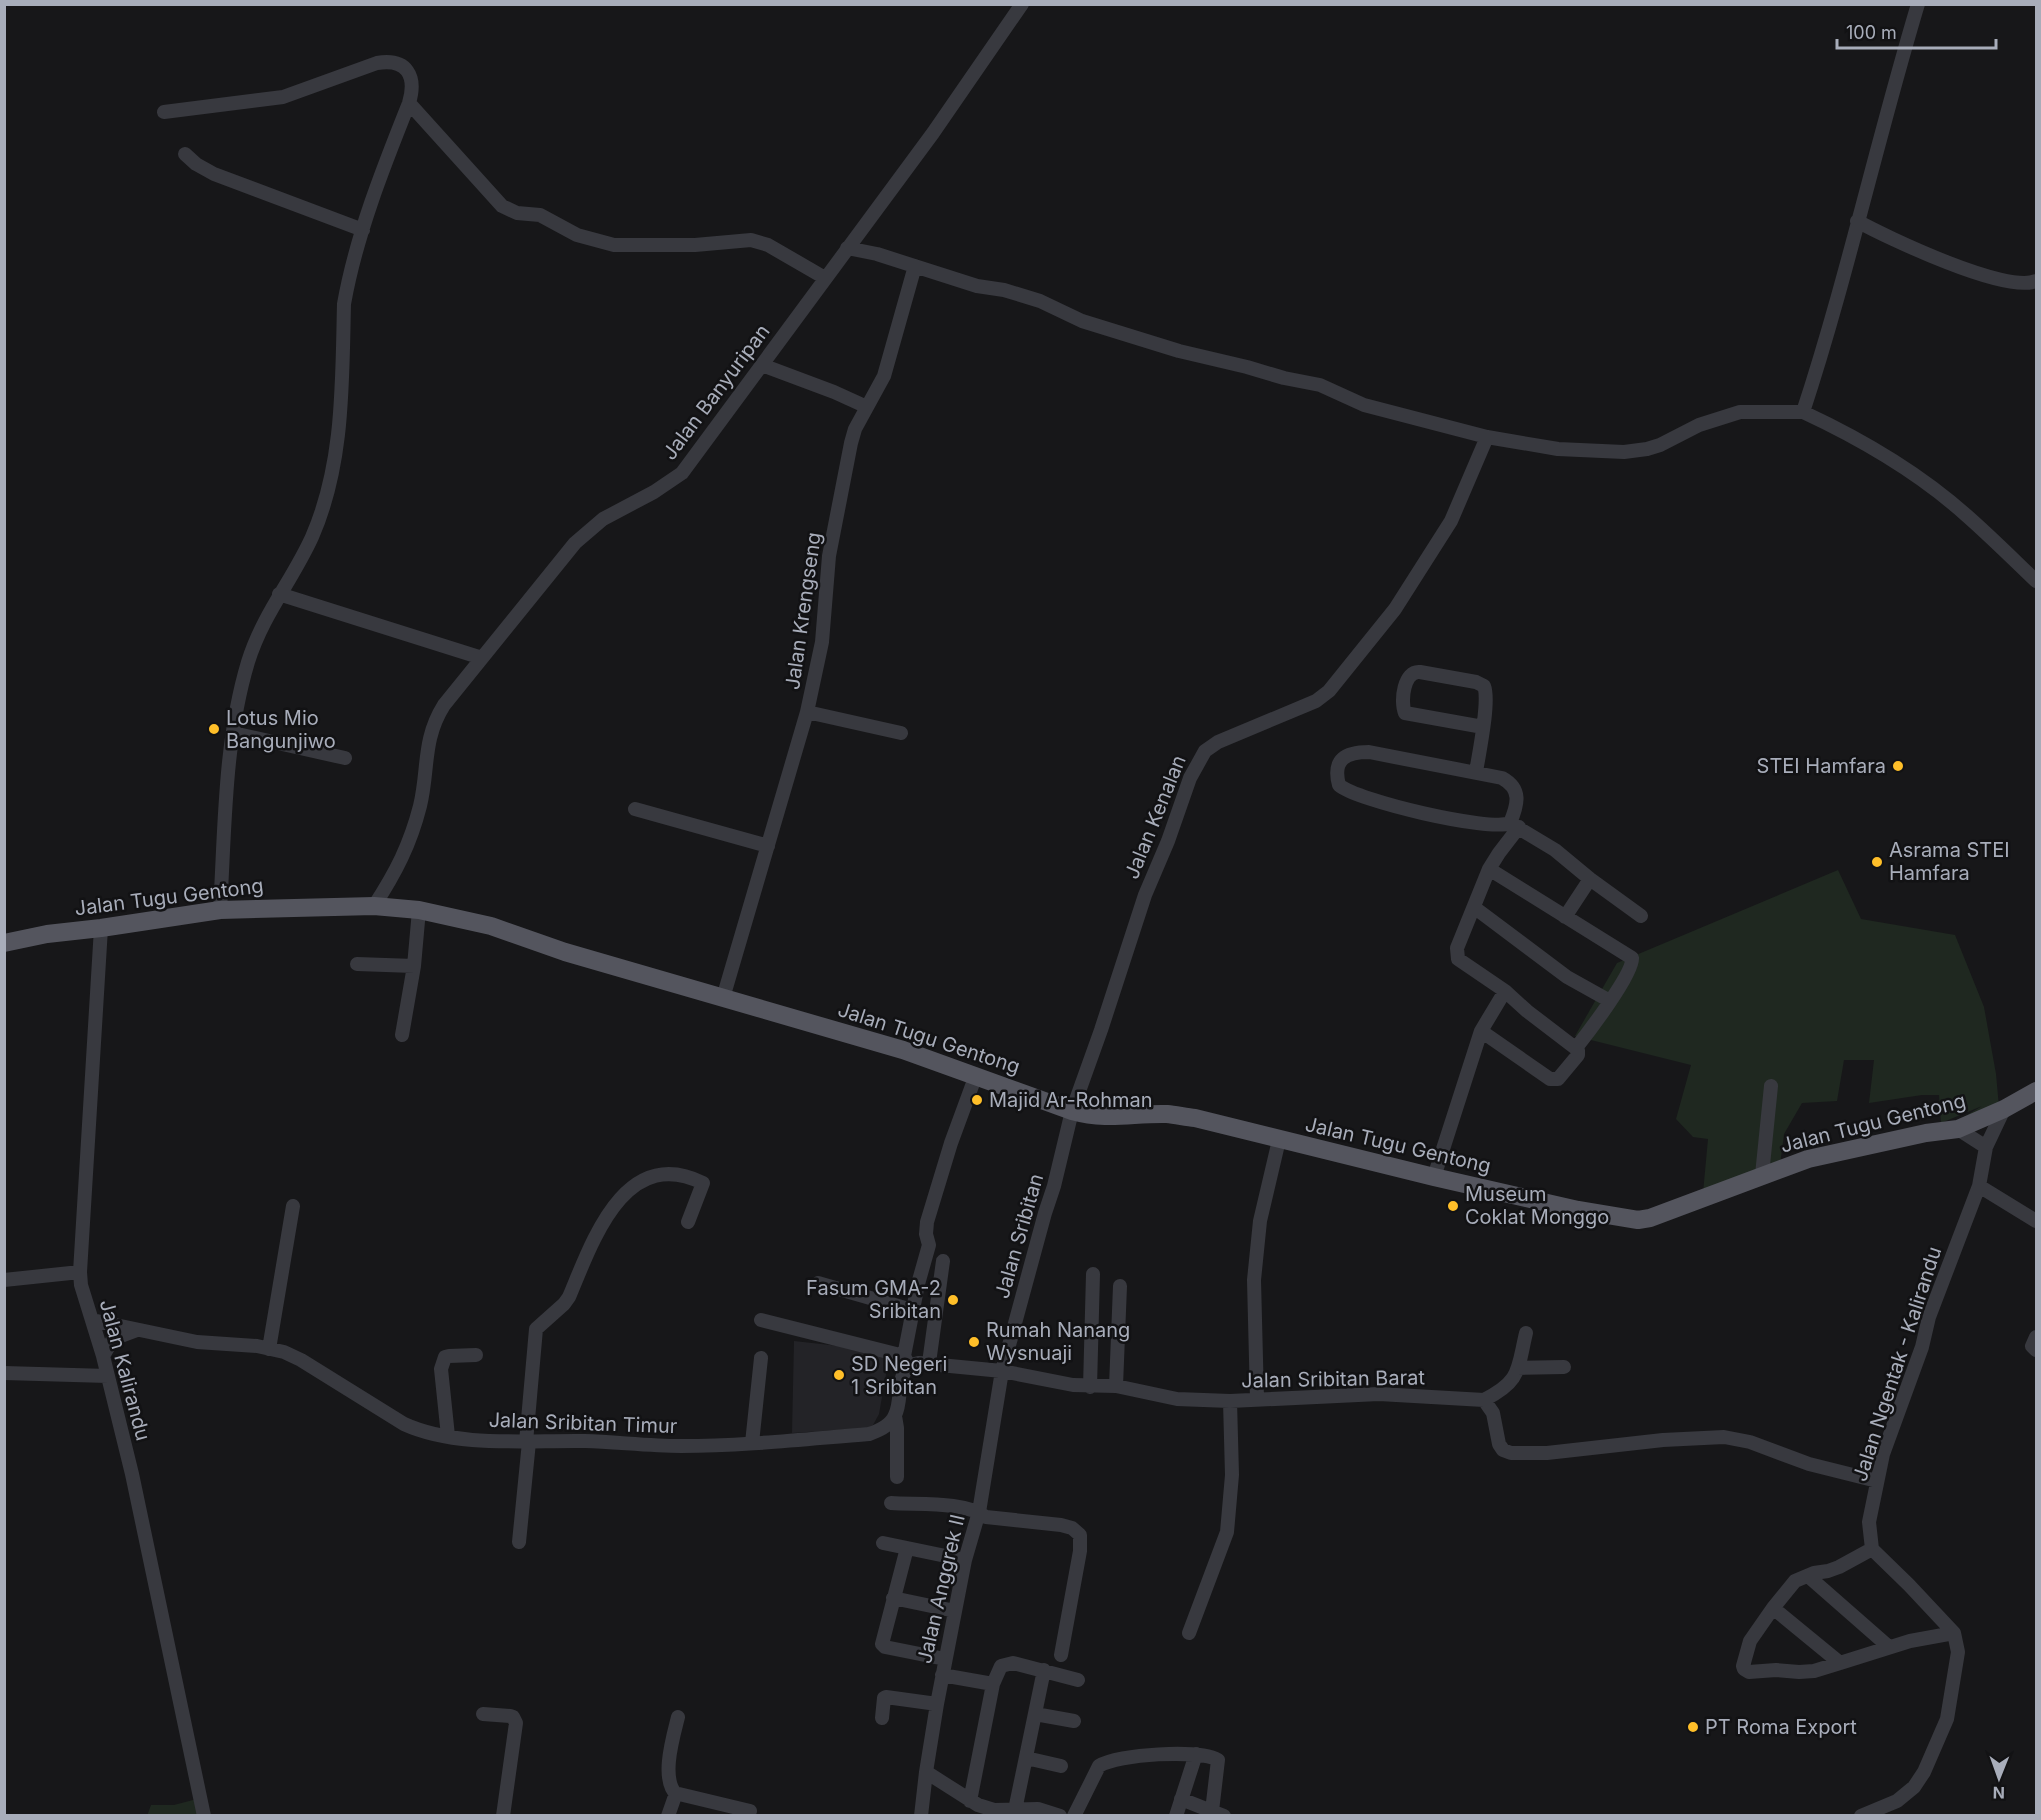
<svg xmlns="http://www.w3.org/2000/svg" width="2041" height="1820" viewBox="0 0 2041 1820" font-family="Inter,sans-serif">
	<style>
		.built { fill: #232327 }
		.green { fill: #1f2820 }
		.lines { fill: none; stroke-linecap: round; stroke-linejoin: round }
		.minor { stroke: #38393f; stroke-width: 14 }
		.major { stroke: #54555e; stroke-width: 18 }
		.poi-dot { fill: #ffbf29; stroke: #121214; stroke-width: 2 }
		.labels { text-anchor: middle; dominant-baseline: central; stroke-width: 5; stroke-linejoin: round; paint-order: stroke }
		.street-label { font-size: 20px; fill: #a8adba; stroke: #121214 }
		.poi-label { font-size: 20px; fill: #a8adba; stroke: #121214; text-anchor: start }
	</style>
	<rect width="100%" height="100%" fill="#171719"/>
	<path class="built" d="M 794,1341 L 839,1346 L 889,1357 L 879,1414 L 873,1425 L 868,1428 L 792,1433 Z"/>
	<path class="green" d="M 1838,870 L 1861,919 L 1955,935 L 1984,1007 L 1996,1074 L 1999,1107 L 1952,1124 L 1982,1106 L 1941,1123 L 1939,1095 L 1922,1095 L 1869,1103 L 1874,1060 L 1844,1060 L 1837,1101 L 1802,1103 L 1784,1134 L 1780,1165 L 1703,1193 L 1708,1139 L 1693,1137 L 1676,1119 L 1691,1065 L 1575,1036 L 1617,963 Z
		M 197,1799 L 200,1816 L 147,1816 L 151,1805 L 174,1805 Z"/>
	<g class="lines">
		<path class="minor" d="M 1918,4 C 1877,140 1847,278 1803,412 C 1861,439 1918,472 1966,515 C 1990,536 2013,559 2036,581
			M 409,103 L 502,206 L 517,213 L 540,215 L 577,235 L 614,245 L 695,245 L 751,240 L 768,245 L 825,278
			M 164,112 L 283,97 L 377,63 C 407,58 417,76 409,103 C 383,168 356,236 344,304 C 342,383 344,464 312,537 C 292,581 263,614 248,662 C 224,742 225,828 220,910
			M 185,154 L 196,164 L 214,174 L 363,230
			M 1857,221 C 1888,238 2006,294 2036,281
			M 847,248 L 877,254 L 977,286 L 1004,290 L 1040,301 L 1082,321 L 1179,351 L 1247,367 L 1284,378 L 1320,385 L 1364,405 L 1487,437 L 1558,449 L 1624,452 L 1647,449 L 1660,445 L 1699,425 L 1740,412 L 1803,412
			M 762,365 L 834,392 L 867,407
			M 279,594 L 482,658
			M 807,712 L 901,733
			M 233,733 L 345,758
			M 1476,772 C 1479,753 1490,701 1484,686 L 1476,682 L 1420,672 C 1404,670 1400,701 1405,713 L 1483,727
			M 635,809 L 768,846
			M 1510,823 C 1518,804 1522,789 1502,778 L 1369,752 C 1346,752 1332,759 1339,785 C 1357,801 1490,832 1510,823 L 1555,850 L 1590,879 L 1641,916
			M 1489,869 L 1632,958 C 1634,973 1587,1034 1576,1048
			M 374,906 C 396,872 410,845 420,806 C 429,769 422,740 444,705 L 575,543 L 603,519 L 654,492 L 682,473 L 933,133 L 1022,4
			M 1475,908 L 1567,977 L 1610,1001
			M 1565,917 L 1590,879
			M 101,928 L 80,1272 L 81,1285 L 103,1356 L 132,1474 L 204,1816
			M 357,964 L 414,966
			M 723,998 L 807,712 L 822,642 L 829,556 L 851,443 L 855,429 L 884,376 L 915,266
			M 1481,1031 L 1550,1079 L 1558,1079 L 1578,1055 L 1578,1050 L 1527,1011 L 1505,991
			M 402,1035 L 414,966 L 419,910
			M 1958,1129 L 1986,1147
			M 1762,1175 L 1771,1086
			M 1434,1177 L 1481,1031 L 1505,991 L 1458,959 L 1457,948 L 1489,869 L 1499,853 L 1519,827
			M 1979,1186 L 2036,1221
			M 4,1280 L 80,1272
			M 818,1283 L 912,1310
			M 92,1320 L 197,1342 L 257,1346 L 284,1352 L 301,1360 L 404,1424 C 457,1448 527,1440 585,1441 C 617,1442 649,1446 681,1446 C 744,1446 806,1439 869,1434 C 878,1431 891,1425 895,1415 C 904,1398 893,1367 919,1363 L 1002,1371 L 1073,1385 L 1116,1386 L 1177,1399 L 1230,1401 L 1379,1394 L 1484,1400 L 1493,1413 L 1499,1444 L 1503,1450 L 1511,1453 L 1547,1453 L 1663,1440 L 1724,1437 L 1750,1442 L 1809,1464 L 1877,1481
			M 761,1320 L 904,1356
			M 2036,1337 L 2032,1346 L 2036,1350
			M 269,1349 L 293,1206
			M 103,1356 L 113,1339 L 137,1330
			M 929,1363 L 943,1261
			M 909,1366 L 904,1356 L 918,1284 L 929,1245 L 926,1234 L 927,1222 L 951,1143 L 976,1075
			M 1518,1368 L 1564,1367
			M 4,1373 L 108,1376
			M 1116,1386 L 1120,1286
			M 1090,1387 L 1093,1274
			M 1257,1399 L 1254,1280 L 1260,1221 L 1279,1140
			M 1484,1400 C 1521,1381 1517,1371 1526,1333
			M 895,1416 L 897,1428 L 897,1477
			M 448,1436 L 441,1369 L 445,1357 L 449,1356 L 476,1355
			M 526,1442 L 536,1329 L 564,1304 L 569,1297 C 592,1243 624,1144 703,1183 L 688,1222
			M 752,1443 L 761,1358
			M 891,1503 C 918,1505 965,1501 986,1517 L 1061,1525 L 1072,1528 L 1080,1535 L 1080,1551 L 1061,1655
			M 519,1542 L 529,1442
			M 883,1543 L 965,1560
			M 907,1548 L 882,1644 L 885,1647 L 945,1659
			M 1872,1549 L 1839,1567 L 1828,1571 L 1814,1573 L 1795,1581 L 1773,1608 L 1840,1663 L 1910,1641 L 1954,1633
			M 1808,1576 L 1889,1647
			M 893,1598 L 955,1611
			M 1773,1608 L 1750,1641 L 1743,1666 L 1744,1669 L 1749,1672 L 1776,1670 L 1799,1672 L 1814,1671 L 1840,1663
			M 1189,1633 L 1227,1532 L 1232,1475 L 1230,1401
			M 942,1675 L 993,1684
			M 483,1714 L 510,1716 L 513,1717 L 516,1723 L 503,1816
			M 1035,1714 L 1074,1721
			M 882,1718 L 884,1698 L 886,1697 L 937,1704
			M 1026,1758 L 1061,1766
			M 926,1772 L 978,1805 L 994,1810 L 1038,1809 L 1060,1816
			M 677,1795 C 660,1780 673,1737 678,1717
			M 1181,1799 L 1224,1816
			M 970,1801 L 993,1684 L 1001,1666 L 1013,1663 L 1078,1680
			M 1015,1810 L 1044,1670
			M 668,1816 L 675,1796 L 679,1794 L 750,1811
			M 921,1816 L 926,1772 L 937,1704 L 965,1560 L 979,1512 L 1002,1371 L 1045,1213 L 1054,1186 L 1072,1111 L 1101,1030 L 1145,895 L 1168,841 L 1190,778 L 1205,751 L 1218,742 L 1316,701 L 1329,691 L 1395,609 L 1451,521 L 1487,437
			M 1074,1816 L 1099,1766 C 1118,1754 1199,1749 1218,1760 L 1212,1811
			M 1176,1816 L 1196,1754
			M 1861,1816 L 1897,1801 L 1914,1787 L 1924,1772 L 1947,1719 L 1958,1652 L 1954,1633 L 1909,1585 L 1872,1549 L 1869,1522 L 1883,1454 L 1922,1347 L 1929,1317 L 1979,1186 L 1986,1147 L 2004,1109"/>
		<path class="major" d="M 4,943 L 47,934 L 101,928 L 220,910 L 374,906 L 419,910 L 491,926 L 565,952 L 903,1050 L 1072,1111 C 1109,1121 1132,1113 1167,1114 C 1176,1115 1186,1117 1195,1118 L 1434,1177 L 1578,1210 L 1638,1220 L 1650,1218 L 1808,1159 L 1926,1133 L 1958,1129 L 2004,1109 L 2036,1091"/>
	</g>
	<g class="poi-dot">
		<circle cx="214" cy="729" r="6"/>
		<circle cx="1898" cy="766" r="6"/>
		<circle cx="1877" cy="862" r="6"/>
		<circle cx="977" cy="1100" r="6"/>
		<circle cx="1453" cy="1206" r="6"/>
		<circle cx="953" cy="1300" r="6"/>
		<circle cx="974" cy="1342" r="6"/>
		<circle cx="839" cy="1375" r="6"/>
		<circle cx="1693" cy="1727" r="6"/>
	</g>
	<g class="labels">
		<g class="street-label">
			<text transform="translate(716 392) rotate(-53)">Jalan Banyuripan</text>
			<text transform="translate(803 611) rotate(-82)">Jalan Krengseng</text>
			<text transform="translate(1155 817) rotate(-68)">Jalan Kenalan</text>
			<text transform="translate(169 897) rotate(-7)">Jalan Tugu Gentong</text>
			<text transform="translate(929 1038) rotate(18)">Jalan Tugu Gentong</text>
			<text transform="translate(1873 1123) rotate(-14)">Jalan Tugu Gentong</text>
			<text transform="translate(1398 1145) rotate(13)">Jalan Tugu Gentong</text>
			<text transform="translate(1019 1236) rotate(-74)">Jalan Sribitan</text>
			<text transform="translate(1897 1364) rotate(-72)">Jalan Ngentak - Kalirandu</text>
			<text transform="translate(125 1370) rotate(75)">Jalan Kalirandu</text>
			<text transform="translate(1333 1379) rotate(-1)">Jalan Sribitan Barat</text>
			<text transform="translate(583 1423) rotate(2)">Jalan Sribitan Timur</text>
			<text transform="translate(941 1589) rotate(-77)">Jalan Anggrek II</text>
		</g>
		<g class="poi-label">
			<text x="226" y="718">Lotus Mio<tspan x="226" dy="23">Bangunjiwo</tspan></text>
			<text x="1886" y="766" text-anchor="end">STEI Hamfara</text>
			<text x="1889" y="850">Asrama STEI<tspan x="1889" dy="23">Hamfara</tspan></text>
			<text x="989" y="1100">Majid Ar-Rohman</text>
			<text x="1465" y="1194">Museum<tspan x="1465" dy="23">Coklat Monggo</tspan></text>
			<text x="941" y="1288" text-anchor="end">Fasum GMA-2<tspan x="941" dy="23">Sribitan</tspan></text>
			<text x="986" y="1330">Rumah Nanang<tspan x="986" dy="23">Wysnuaji</tspan></text>
			<text x="851" y="1364">SD Negeri<tspan x="851" dy="23">1 Sribitan</tspan></text>
			<text x="1705" y="1727">PT Roma Export</text>
		</g>
	</g>
	<rect width="2041" height="1820" fill="none" stroke="#a8adba" stroke-width="12"/>
	<g transform="translate(1999 1778) rotate(181)" stroke="#121214" stroke-width="4.5" paint-order="stroke">
	<path d="M0-4.5L10 22L0 15L-10 22Z" fill="#a8adba"/>
	<text y="-9" font-size="16" font-weight="bold" text-anchor="middle" fill="#a8adba">N</text>
	</g>
	<path d="M1837 39v9h159v-9" fill="none" stroke="#a8adba" stroke-width="3"/>
	<text x="1846" y="39" font-size="18" fill="#a8adba" stroke="#121214" stroke-width="4.5" paint-order="stroke">100 m</text>
</svg>
